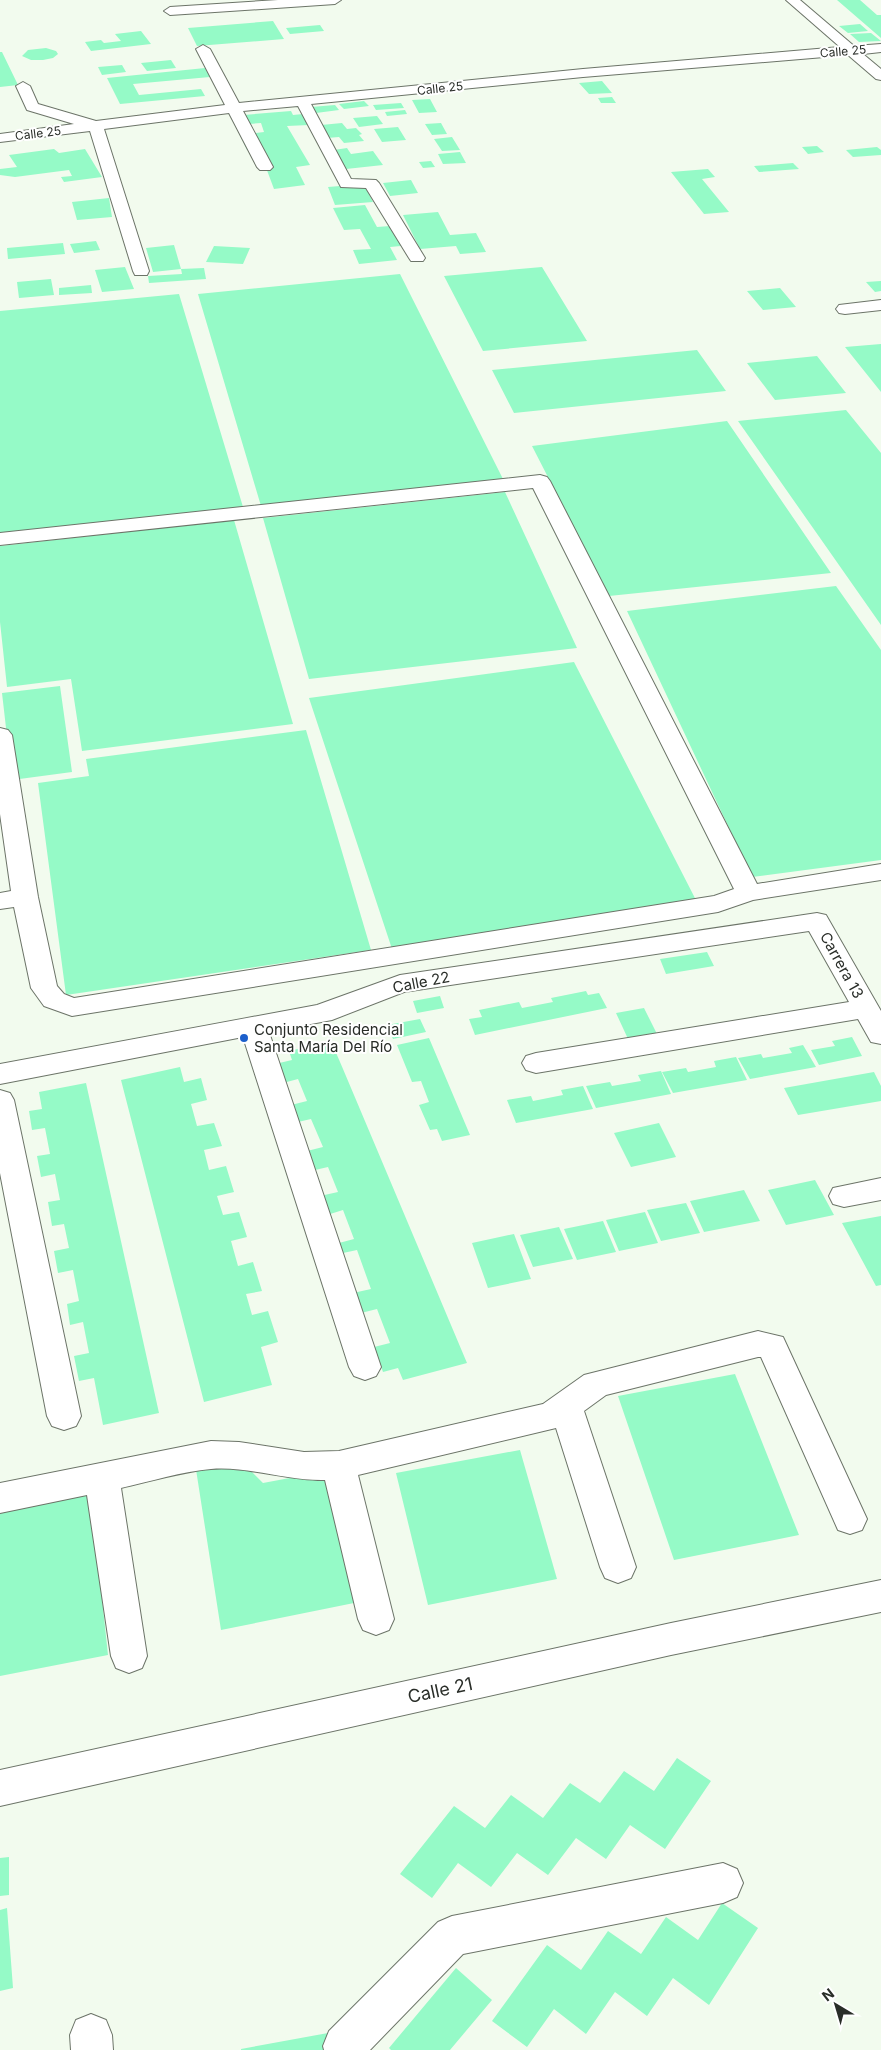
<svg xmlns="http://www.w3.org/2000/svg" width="881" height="2050" viewBox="0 0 881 2050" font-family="Inter,sans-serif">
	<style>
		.building { fill: #95fac7 }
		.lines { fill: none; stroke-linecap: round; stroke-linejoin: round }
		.street-casing { stroke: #6c7468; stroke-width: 2 }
		.secondary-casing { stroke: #6c7468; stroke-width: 2 }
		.street { fill: #fff; fill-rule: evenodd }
		.secondary { fill: #fff; fill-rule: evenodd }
		.poi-dot { fill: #1c5fcb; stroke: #fff; stroke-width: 2 }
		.labels { text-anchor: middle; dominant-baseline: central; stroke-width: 4; stroke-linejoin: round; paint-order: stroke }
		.far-street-label { font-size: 12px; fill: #292d28; stroke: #fff }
		.street-label { font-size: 15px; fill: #292d28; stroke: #fff }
		.poi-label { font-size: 15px; fill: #292d28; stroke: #fff; text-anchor: start }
		.near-street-label { font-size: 18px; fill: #292d28; stroke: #fff }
	</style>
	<rect width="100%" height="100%" fill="#f2fbee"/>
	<path class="building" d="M 837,0 L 860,0 L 877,15 L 881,15 L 881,38 Z
		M 273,21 L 284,39 L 197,46 L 188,28 Z
		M 860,24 L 868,31 L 848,33 L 839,26 Z
		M 320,25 L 324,31 L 290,34 L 286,28 Z
		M 141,31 L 151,44 L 91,51 L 85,42 L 101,40 L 104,43 L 121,41 L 115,34 Z
		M 871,33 L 881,41 L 859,42 L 850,34 Z
		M 46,48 L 56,51 L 58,54 L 53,58 L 43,60 L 31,60 L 22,56 L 28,50 Z
		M 0,52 L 2,52 L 18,85 L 0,87 Z
		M 171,60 L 176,68 L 147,71 L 141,63 Z
		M 122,65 L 126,72 L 102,75 L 98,67 Z
		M 205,68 L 210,77 L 133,84 L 139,95 L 201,89 L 205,96 L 120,104 L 107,78 Z
		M 602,81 L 612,93 L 589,94 L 579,83 Z
		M 612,97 L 616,103 L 601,103 L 598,98 Z
		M 430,99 L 437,112 L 419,113 L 412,100 Z
		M 364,101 L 369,106 L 344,109 L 339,104 Z
		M 401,103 L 404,108 L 376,110 L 373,105 Z
		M 335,105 L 339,110 L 316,113 L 311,107 Z
		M 405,110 L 407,114 L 387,116 L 385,112 Z
		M 291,111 L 293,115 L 303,114 L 309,125 L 287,126 L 310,165 L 296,167 L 305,185 L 274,189 L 259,149 L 247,150 L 240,135 L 264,132 L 261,123 L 235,125 L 231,116 Z
		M 377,116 L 383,124 L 359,127 L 353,118 Z
		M 342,123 L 347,129 L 356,128 L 362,134 L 359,135 L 364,141 L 344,143 L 339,137 L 327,138 L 321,125 Z
		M 441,123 L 447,134 L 432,135 L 425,124 Z
		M 398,127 L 406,140 L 382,142 L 374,129 Z
		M 452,137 L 460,150 L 442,151 L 434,139 Z
		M 817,146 L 824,152 L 808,154 L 802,147 Z
		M 877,147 L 881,150 L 881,155 L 853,157 L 846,150 Z
		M 347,148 L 351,154 L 373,151 L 383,165 L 346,169 L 334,150 Z
		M 54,149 L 59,153 L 85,149 L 102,177 L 64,182 L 61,177 L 72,176 L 69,170 L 15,177 L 0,175 L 0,169 L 17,167 L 9,155 Z
		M 460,152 L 466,163 L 443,164 L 438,154 Z
		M 431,161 L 435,167 L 423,168 L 419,162 Z
		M 793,163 L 799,169 L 759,172 L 754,166 Z
		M 708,169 L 715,177 L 702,179 L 729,212 L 704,214 L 671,172 Z
		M 411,180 L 418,193 L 390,196 L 383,183 Z
		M 364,184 L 373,202 L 335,205 L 328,187 Z
		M 109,198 L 112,217 L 77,220 L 72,202 Z
		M 365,205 L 377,227 L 390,226 L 401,246 L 390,247 L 397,260 L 359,264 L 353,250 L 371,249 L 360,229 L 344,230 L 333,208 Z
		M 438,212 L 450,235 L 476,233 L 486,252 L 460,254 L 456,246 L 420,249 L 403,215 Z
		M 96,241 L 100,250 L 74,253 L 70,244 Z
		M 63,243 L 65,254 L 8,259 L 7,248 Z
		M 174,245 L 181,269 L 153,272 L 146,248 Z
		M 214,246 L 250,248 L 243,264 L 206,262 Z
		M 125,267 L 134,289 L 102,292 L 95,270 Z
		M 542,267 L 587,341 L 483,351 L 444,276 Z
		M 204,268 L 206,279 L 149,283 L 148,276 L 182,274 L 181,269 Z
		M 400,274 L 505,483 L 261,506 L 198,294 Z
		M 51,279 L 54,295 L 19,298 L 17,282 Z
		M 881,281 L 881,291 L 875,292 L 866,282 Z
		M 91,285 L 92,293 L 59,295 L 59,288 Z
		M 780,288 L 796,307 L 763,310 L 747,291 Z
		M 179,294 L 243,507 L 0,533 L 0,311 Z
		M 881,344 L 881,392 L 845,347 Z
		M 697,350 L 726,391 L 514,413 L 492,370 Z
		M 817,356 L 846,393 L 775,400 L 747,363 Z
		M 846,410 L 881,453 L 881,625 L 738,421 Z
		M 727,421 L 831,573 L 609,596 L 532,446 Z
		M 505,492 L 577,648 L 309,679 L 263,518 Z
		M 234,520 L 293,724 L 82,751 L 71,679 L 7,687 L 0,622 L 0,546 Z
		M 836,586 L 881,650 L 881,860 L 752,877 L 627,611 Z
		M 574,662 L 698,904 L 393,952 L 309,698 Z
		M 60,686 L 72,772 L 12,780 L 2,693 Z
		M 306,730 L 371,950 L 66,995 L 38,783 L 89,776 L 86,759 Z
		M 707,952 L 714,966 L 666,974 L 660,959 Z
		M 586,991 L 588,995 L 599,993 L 607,1008 L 475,1035 L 469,1019 L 482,1017 L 479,1010 L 519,1002 L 522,1008 L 553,1002 L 551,998 Z
		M 440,996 L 444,1008 L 417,1013 L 413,1001 Z
		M 644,1008 L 658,1036 L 629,1041 L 616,1013 Z
		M 420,1019 L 426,1032 L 393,1039 L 387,1025 Z
		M 852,1037 L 862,1056 L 819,1065 L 811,1050 L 835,1046 L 832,1041 Z
		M 429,1038 L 470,1135 L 442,1141 L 437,1129 L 430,1130 L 419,1105 L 429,1102 L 421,1081 L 412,1082 L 397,1045 Z
		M 331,1041 L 343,1069 L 467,1363 L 403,1380 L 398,1368 L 383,1372 L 374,1347 L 390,1343 L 377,1309 L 361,1313 L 353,1293 L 371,1289 L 357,1250 L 343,1253 L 339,1243 L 354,1239 L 343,1210 L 327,1215 L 320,1196 L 338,1192 L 328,1167 L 315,1170 L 307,1151 L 323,1147 L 311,1119 L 298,1122 L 291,1105 L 307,1101 L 298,1079 L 283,1083 L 275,1064 L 292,1060 L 289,1051 Z
		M 803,1045 L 816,1067 L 750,1079 L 738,1058 L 761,1054 L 763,1058 L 792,1053 L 789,1048 Z
		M 736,1057 L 747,1080 L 673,1093 L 662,1072 L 686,1068 L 688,1072 L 716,1067 L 714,1061 Z
		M 180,1067 L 184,1082 L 201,1078 L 207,1100 L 191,1104 L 197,1126 L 214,1123 L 222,1146 L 204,1150 L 209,1170 L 226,1166 L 234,1192 L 217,1196 L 223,1215 L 239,1212 L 247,1237 L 231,1241 L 238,1266 L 253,1262 L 262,1291 L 246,1294 L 252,1315 L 268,1311 L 278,1342 L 261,1347 L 272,1385 L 204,1402 L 121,1080 Z
		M 661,1071 L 671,1094 L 596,1108 L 586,1086 L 610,1082 L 612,1086 L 641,1081 L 638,1075 Z
		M 874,1072 L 881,1086 L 881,1101 L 798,1115 L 784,1088 Z
		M 86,1083 L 159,1413 L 103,1425 L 94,1378 L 79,1381 L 74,1356 L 89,1353 L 83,1322 L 70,1325 L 67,1304 L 79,1301 L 73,1270 L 58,1273 L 54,1251 L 69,1248 L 64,1224 L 52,1226 L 48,1202 L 60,1200 L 55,1174 L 41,1177 L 37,1156 L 50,1154 L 45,1128 L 32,1130 L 29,1111 L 42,1109 L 39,1092 Z
		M 583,1086 L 593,1109 L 516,1123 L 507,1100 L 531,1096 L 533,1101 L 563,1095 L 561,1090 Z
		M 659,1123 L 676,1157 L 631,1167 L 614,1133 Z
		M 815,1180 L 834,1215 L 786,1225 L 768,1190 Z
		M 744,1190 L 760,1221 L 704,1232 L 690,1201 Z
		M 686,1203 L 700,1233 L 661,1241 L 647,1210 Z
		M 645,1212 L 658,1243 L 619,1251 L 606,1220 Z
		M 881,1216 L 881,1285 L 876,1286 L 842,1223 Z
		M 603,1221 L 616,1252 L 577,1260 L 564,1229 Z
		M 559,1227 L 573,1259 L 533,1267 L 520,1235 Z
		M 514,1234 L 531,1279 L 488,1288 L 472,1243 Z
		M 735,1374 L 799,1535 L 674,1560 L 618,1396 Z
		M 520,1450 L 557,1579 L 428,1605 L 396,1473 Z
		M 195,1463 L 243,1463 L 263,1483 L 327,1471 L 354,1603 L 221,1630 Z
		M 90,1485 L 108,1655 L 0,1676 L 0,1501 Z
		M 677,1758 L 711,1781 L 665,1849 L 630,1825 L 606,1859 L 576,1838 L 548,1875 L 517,1853 L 491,1887 L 458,1863 L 432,1898 L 400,1874 L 454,1806 L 485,1828 L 511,1795 L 543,1818 L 570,1783 L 600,1803 L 624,1771 L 654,1791 Z
		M 9,1857 L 9,1895 L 0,1896 L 0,1858 Z
		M 722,1903 L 758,1928 L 709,2005 L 673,1978 L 647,2016 L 615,1992 L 586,2034 L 554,2009 L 527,2047 L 492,2021 L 547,1945 L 581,1970 L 608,1931 L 641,1954 L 666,1917 L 698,1940 Z
		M 7,1908 L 13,1988 L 0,1991 L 0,1910 Z
		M 456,1968 L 492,2000 L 450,2050 L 391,2050 L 389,2048 Z
		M 328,2033 L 330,2050 L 241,2050 L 241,2049 Z"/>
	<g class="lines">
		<g class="street-casing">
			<path id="street" d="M 278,0 L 341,0 L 335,4 L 170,15 L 164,11 L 170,7 Z
				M 786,0 L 800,0 L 854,46 L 881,44 L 881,52 L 863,54 L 881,69 L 881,80 L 876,79 L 848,55 L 583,77 L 311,104 L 351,179 L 376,180 L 379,183 L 425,258 L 423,261 L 411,261 L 409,258 L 366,188 L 341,187 L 298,106 L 243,111 L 273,167 L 270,170 L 260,170 L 257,167 L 229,113 L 104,129 L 149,271 L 147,275 L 135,275 L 133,271 L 90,131 L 0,142 L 0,134 L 74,124 L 27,110 L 16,86 L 23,82 L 30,86 L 38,104 L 96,121 L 225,105 L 196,49 L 203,45 L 210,49 L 239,103 L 583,69 L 840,47 Z
				M 881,300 L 881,310 L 845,314 L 839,313 L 836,309 L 839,305 Z
				M 540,475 L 547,477 L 550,481 L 757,884 L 881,864 L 881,880 L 753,900 L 718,912 L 72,1016 L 44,1006 L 31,988 L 14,907 L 0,909 L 0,893 L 11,891 L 0,814 L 0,728 L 8,730 L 12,735 L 38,897 L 57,986 L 64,994 L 74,998 L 714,896 L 734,889 L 533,488 L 0,545 L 0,533 Z
				M 817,913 L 826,915 L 881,1011 L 881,1044 L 871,1042 L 858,1019 L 536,1073 L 526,1070 L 522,1063 L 526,1056 L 536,1053 L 849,1002 L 809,931 L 404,992 L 332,1020 L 269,1032 L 381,1367 L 376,1376 L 365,1380 L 354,1376 L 349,1367 L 243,1037 L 0,1084 L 0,1064 L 317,1005 L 400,975 Z
				M 0,1090 L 10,1093 L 14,1100 L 81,1416 L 76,1426 L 64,1430 L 52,1426 L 47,1416 L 0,1173 Z
				M 881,1178 L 881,1200 L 844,1207 L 833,1204 L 829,1196 L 833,1188 Z
				M 758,1331 L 783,1337 L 867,1519 L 862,1530 L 850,1534 L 838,1530 L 761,1357 L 758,1357 L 606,1395 L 584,1411 L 636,1567 L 631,1578 L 618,1583 L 605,1578 L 600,1567 L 556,1428 L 358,1475 L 394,1619 L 389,1630 L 376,1635 L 363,1630 L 358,1619 L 325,1480 C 287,1481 249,1466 211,1469 C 184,1471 148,1482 121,1488 L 147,1656 L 142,1668 L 129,1673 L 116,1668 L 111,1656 L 87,1495 L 0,1513 L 0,1483 L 211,1441 L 239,1442 L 304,1452 L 339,1451 L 543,1404 L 584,1375 Z
				M 723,1863 L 737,1869 L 743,1883 L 737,1897 L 723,1903 L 463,1954 L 370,2050 L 324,2050 L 323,2046 L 329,2031 L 438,1922 L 452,1916 Z
				M 91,2014 L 106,2020 L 112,2035 L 113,2050 L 71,2050 L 70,2035 L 76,2020 Z"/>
		</g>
		<g class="secondary-casing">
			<path id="secondary" d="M 881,1580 L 881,1612 L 671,1655 L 0,1806 L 0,1770 L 671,1623 Z"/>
		</g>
		<use href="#street" class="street"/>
		<use href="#secondary" class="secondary"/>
	</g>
	<circle class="poi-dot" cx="244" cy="1038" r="5"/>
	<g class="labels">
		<g class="far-street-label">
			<text transform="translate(843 51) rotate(-5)">Calle 25</text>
			<text transform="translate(440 88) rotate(-6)">Calle 25</text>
			<text transform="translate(38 133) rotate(-7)">Calle 25</text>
		</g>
		<g class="street-label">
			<text transform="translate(842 965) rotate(61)">Carrera 13</text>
			<text transform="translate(421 982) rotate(-11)">Calle 22</text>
		</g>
		<g class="poi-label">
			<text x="254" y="1029">Conjunto Residencial<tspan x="254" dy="17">Santa María Del Río</tspan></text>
		</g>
		<g class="near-street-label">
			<text transform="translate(440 1690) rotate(-12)">Calle 21</text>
		</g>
	</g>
	<g transform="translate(836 2005) rotate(322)" stroke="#ffffff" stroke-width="4" paint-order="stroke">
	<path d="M0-4L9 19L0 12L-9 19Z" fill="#292d28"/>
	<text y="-8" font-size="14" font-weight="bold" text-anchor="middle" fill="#292d28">N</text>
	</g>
</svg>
